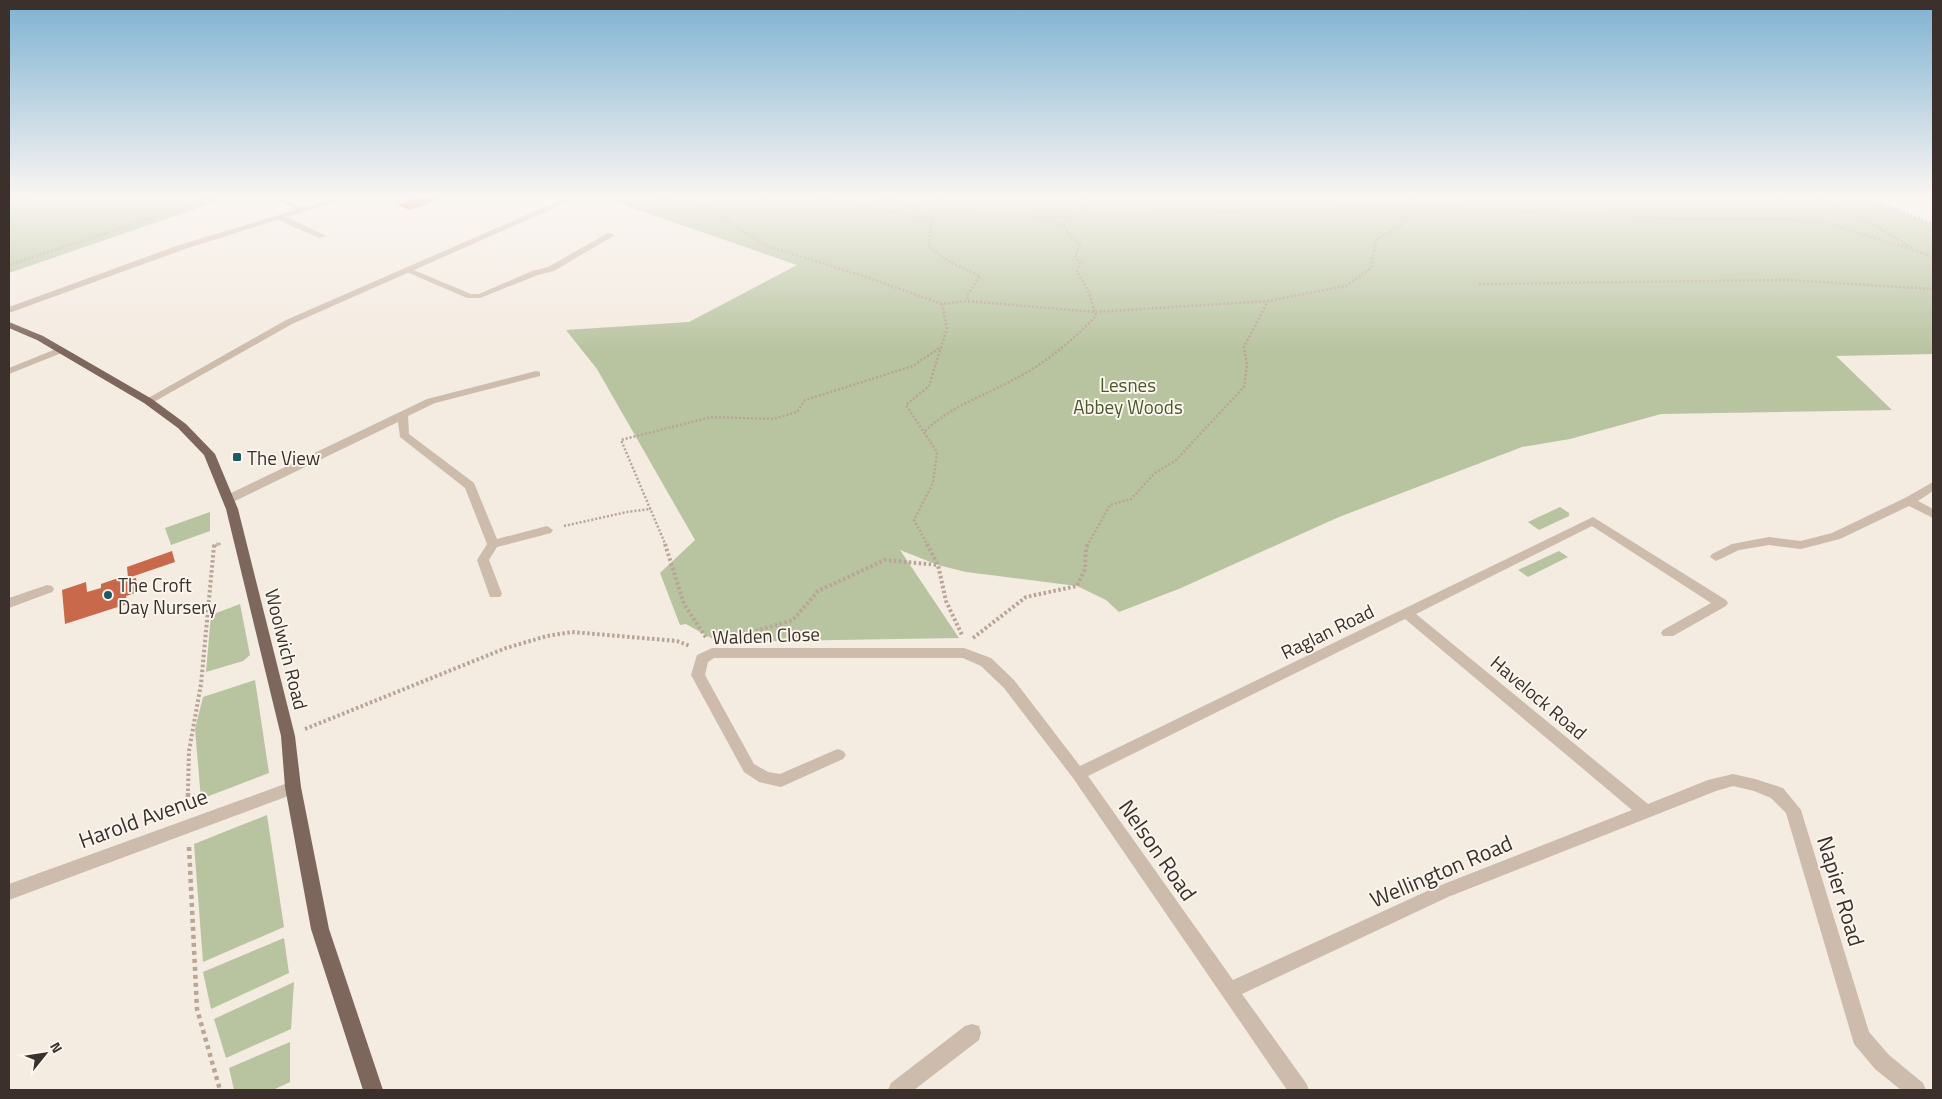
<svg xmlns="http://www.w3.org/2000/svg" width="1942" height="1099" viewBox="0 0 1942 1099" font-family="'Titillium Web',sans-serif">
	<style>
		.green { fill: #b8c4a0 }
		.building { fill: #c8694b }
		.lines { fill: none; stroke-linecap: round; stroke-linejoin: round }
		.path-far2 { stroke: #b9a596; stroke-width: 2.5; stroke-dasharray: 2 2; stroke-linecap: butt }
		.path-far1 { stroke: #b9a596; stroke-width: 4; stroke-dasharray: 2.5 2.5; stroke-linecap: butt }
		.path { stroke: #b9a596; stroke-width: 4.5; stroke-dasharray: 4 4; stroke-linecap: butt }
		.lane { fill: #cdbbac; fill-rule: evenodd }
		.street { fill: #cdbbac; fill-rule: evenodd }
		.primary { fill: #7d675c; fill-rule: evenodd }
		.poi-dot { fill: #1f5a5e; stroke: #fbf5ee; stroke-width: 2 }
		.labels { text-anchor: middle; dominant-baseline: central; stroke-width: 4; stroke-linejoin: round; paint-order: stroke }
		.park-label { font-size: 19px; fill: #4a5a2e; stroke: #fbf5ee }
		.poi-label { font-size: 19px; fill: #3b302b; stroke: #fbf5ee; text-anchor: start }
		.street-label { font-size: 19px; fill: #3b302b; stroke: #fbf5ee }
		.near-street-label { font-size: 22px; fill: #3b302b; stroke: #fbf5ee }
	</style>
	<rect width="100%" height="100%" fill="#f4ebe1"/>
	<path class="green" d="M 9,197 L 230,197 L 9,273 Z
		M 599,197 L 1863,197 L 1933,225 L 1933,354 L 1836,356 L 1892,410 L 1661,414 L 1570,439 L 1522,447 L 1339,517 L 1181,588 L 1119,612 L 1106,600 L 1077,586 L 966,572 L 938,565 L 900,550 L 959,638 L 718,642 L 686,624 L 680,625 L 660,573 L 695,540 L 597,369 L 566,330 L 689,322 L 797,265 L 609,200 L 612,199 Z
		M 1560,507 L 1569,513 L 1569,516 L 1539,530 L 1528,522 Z
		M 210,512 L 210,531 L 171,545 L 165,528 Z
		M 1559,551 L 1568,557 L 1528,577 L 1518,570 Z
		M 240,604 L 250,655 L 243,661 L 206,672 L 211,615 Z
		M 255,680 L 269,773 L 201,799 L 195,729 L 203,697 Z
		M 267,815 L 284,927 L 203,962 L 194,844 Z
		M 284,938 L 289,973 L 211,1009 L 203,972 Z
		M 294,982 L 291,1029 L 226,1058 L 214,1019 Z
		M 290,1042 L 290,1082 L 273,1090 L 234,1090 L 229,1068 Z"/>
	<path class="building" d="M 419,197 L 443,197 L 410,210 L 397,205 Z
		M 172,551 L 175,562 L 128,578 L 127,567 Z
		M 124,576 L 125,581 L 136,578 L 138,592 L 126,596 L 127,604 L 65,624 L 62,590 L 86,582 L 87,592 L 101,588 L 101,584 Z"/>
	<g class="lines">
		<path class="path-far2" d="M 658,197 L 706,207 L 764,245 L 863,276 L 942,304
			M 815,197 L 932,220
			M 882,197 L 902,202 L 930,218
			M 1815,197 L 1864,219 L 1914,249
			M 1866,197 L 1933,224
			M 940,201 L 932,220 L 928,246 L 950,262 L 980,276 L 968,294 L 967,301
			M 9,204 L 33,197
			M 1033,217 L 1417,207 L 1676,219 L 1786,219 L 1828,224 L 1923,253
			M 1063,225 L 1086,208 L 1088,197
			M 1922,253 L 1933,257
			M 9,265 L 215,197
			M 1479,284 L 1788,280 L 1933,289
			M 925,431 C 950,407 981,397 1011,381 C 1043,365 1071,342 1096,316 L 1088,290 L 1077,272 L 1080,264 L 1075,255 L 1080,245 L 1069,235 L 1063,225 C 1051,222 1038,217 1026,215 C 996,212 959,222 938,197
			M 564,526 L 627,512 L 651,509
			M 215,546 L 221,543
			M 666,546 L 621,440 L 711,417 L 773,419 L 797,412 L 805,400 L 913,366 L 939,348
			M 928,546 L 914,520 L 933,483 L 937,452 L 906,405 L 929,386 L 947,328 L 942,304 L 967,301 L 1095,312 L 1268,301
			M 1087,546 L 1110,505 L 1131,499 L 1155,473 L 1175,461 L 1244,387 L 1247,366 L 1244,347 L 1268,301 L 1346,286 L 1371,268 L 1376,240 L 1401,225 L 1417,207 L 1414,197"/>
		<path class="path-far1" d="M 665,544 L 684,604 L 707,639
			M 927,544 L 938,565 L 946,601 L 962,635
			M 746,634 L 793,620 L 818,591 L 885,560 L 938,565
			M 973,638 L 1026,597 L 1077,586 L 1085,569 L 1086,548 L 1088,544
			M 305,729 L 506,648 L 547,636 L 572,632 L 677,641 L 690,646
			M 188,791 L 189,751 L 201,684 L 214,546 L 218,544"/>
		<path class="path" d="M 188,805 L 188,789
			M 189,847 L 197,1009 L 220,1090"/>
		<path class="lane" d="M 269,197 L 278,197 L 309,210 L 302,212 Z
			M 573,197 L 583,197 L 566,203 L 562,201 Z
			M 279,216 L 285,216 L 326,236 L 319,238 L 279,220 Z
			M 608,233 L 615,235 L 554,271 L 538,275 L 480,298 L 467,298 L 402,270 L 409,268 L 471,294 L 479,294 L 532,271 L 548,267 Z
			M 1769,537 L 1801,541 L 1807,545 L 1801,549 L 1769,545 L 1739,550 L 1716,561 L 1710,557 L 1712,554 L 1732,544 Z"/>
		<path class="street" d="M 339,197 L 350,197 L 185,249 L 9,313 L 9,307 L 179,245 Z
			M 563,199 L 570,201 L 292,324 L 152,403 L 144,403 L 143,401 L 286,320 Z
			M 61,347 L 64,348 L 64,352 L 9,374 L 9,368 Z
			M 536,371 L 540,372 L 540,376 L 435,403 L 408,416 L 409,434 L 474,483 L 497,539 L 547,526 L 553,530 L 551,533 L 497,547 L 489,560 L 502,594 L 500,597 L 490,597 L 477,560 L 487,544 L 465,488 L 400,437 L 398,422 L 233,502 L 229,503 L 223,499 L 225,496 L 427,399 Z
			M 1933,482 L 1933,491 L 1918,501 L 1933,509 L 1933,518 L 1909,506 L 1840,539 L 1801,549 L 1795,545 L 1797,542 L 1832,533 L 1905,498 Z
			M 1593,517 L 1726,600 L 1728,603 L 1726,606 L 1673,636 L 1663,636 L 1661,633 L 1663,630 L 1711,603 L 1592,526 L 1416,614 L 1648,804 L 1708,780 L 1733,774 L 1755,779 L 1783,788 L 1801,810 L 1869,1032 L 1889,1055 L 1923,1083 L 1926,1090 L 1901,1090 L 1875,1069 L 1854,1044 L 1786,813 L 1771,798 L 1754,791 L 1733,786 L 1716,791 L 1448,897 L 1242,994 L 1306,1083 L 1309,1090 L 1287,1090 L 1073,778 L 1004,688 L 981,666 L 963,658 L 714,658 L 708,662 L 705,675 L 754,764 L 768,772 L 780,774 L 833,751 L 838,749 L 843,751 L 846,755 L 843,759 L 781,787 L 759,782 L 744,772 L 691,675 L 697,655 L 712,648 L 964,648 L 991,658 L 1014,680 L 1080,766 ZM 1405,619 L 1632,810 L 1436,887 L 1233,980 L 1088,776 Z
			M 47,585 L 52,586 L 54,589 L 52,592 L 9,608 L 9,598 Z
			M 293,781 L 299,782 L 301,787 L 299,792 L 9,900 L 9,884 Z
			M 972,1024 L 979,1026 L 981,1033 L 979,1040 L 914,1090 L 888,1090 L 891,1083 L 965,1026 Z"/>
		<path class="primary" d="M 9,322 L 43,336 L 152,399 L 186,424 L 215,454 L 238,509 L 295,736 L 301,787 L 329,929 L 383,1090 L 363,1090 L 311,929 L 285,787 L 281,736 L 226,509 L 204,455 L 178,428 L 144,403 L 37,340 L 9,328 Z"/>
	</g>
	<linearGradient id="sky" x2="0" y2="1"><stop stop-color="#7eb2d2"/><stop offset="0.56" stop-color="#faf6f2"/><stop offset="1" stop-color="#faf6f2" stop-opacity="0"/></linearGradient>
	<rect width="1942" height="351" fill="url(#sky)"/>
	<g class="poi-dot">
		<rect x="232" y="452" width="10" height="10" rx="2.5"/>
		<circle cx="108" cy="595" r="5"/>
	</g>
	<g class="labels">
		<g class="park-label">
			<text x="1128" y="384">Lesnes<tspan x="1128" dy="22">Abbey Woods</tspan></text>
		</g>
		<g class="poi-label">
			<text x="247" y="457">The View</text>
			<text x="118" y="584">The Croft<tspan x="118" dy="22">Day Nursery</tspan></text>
		</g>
		<g class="street-label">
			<text transform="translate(1327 631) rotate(-26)">Raglan Road</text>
			<text transform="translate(766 635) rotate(-2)">Walden Close</text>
			<text transform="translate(287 649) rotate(76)">Woolwich Road</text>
			<text transform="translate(1539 697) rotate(40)">Havelock Road</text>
		</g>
		<g class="near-street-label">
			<text transform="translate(143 818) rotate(-20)">Harold Avenue</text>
			<text transform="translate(1158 850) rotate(55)">Nelson Road</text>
			<text transform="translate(1441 871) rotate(-23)">Wellington Road</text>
			<text transform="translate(1841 891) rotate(73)">Napier Road</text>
		</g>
	</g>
	<rect width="1942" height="1099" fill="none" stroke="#3b302b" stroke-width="20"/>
	<g transform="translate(45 1054) rotate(60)" stroke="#fbf5ee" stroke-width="4" paint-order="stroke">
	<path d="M0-4L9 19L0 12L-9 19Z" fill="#3b302b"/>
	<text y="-8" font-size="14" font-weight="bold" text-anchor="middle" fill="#3b302b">N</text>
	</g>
</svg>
